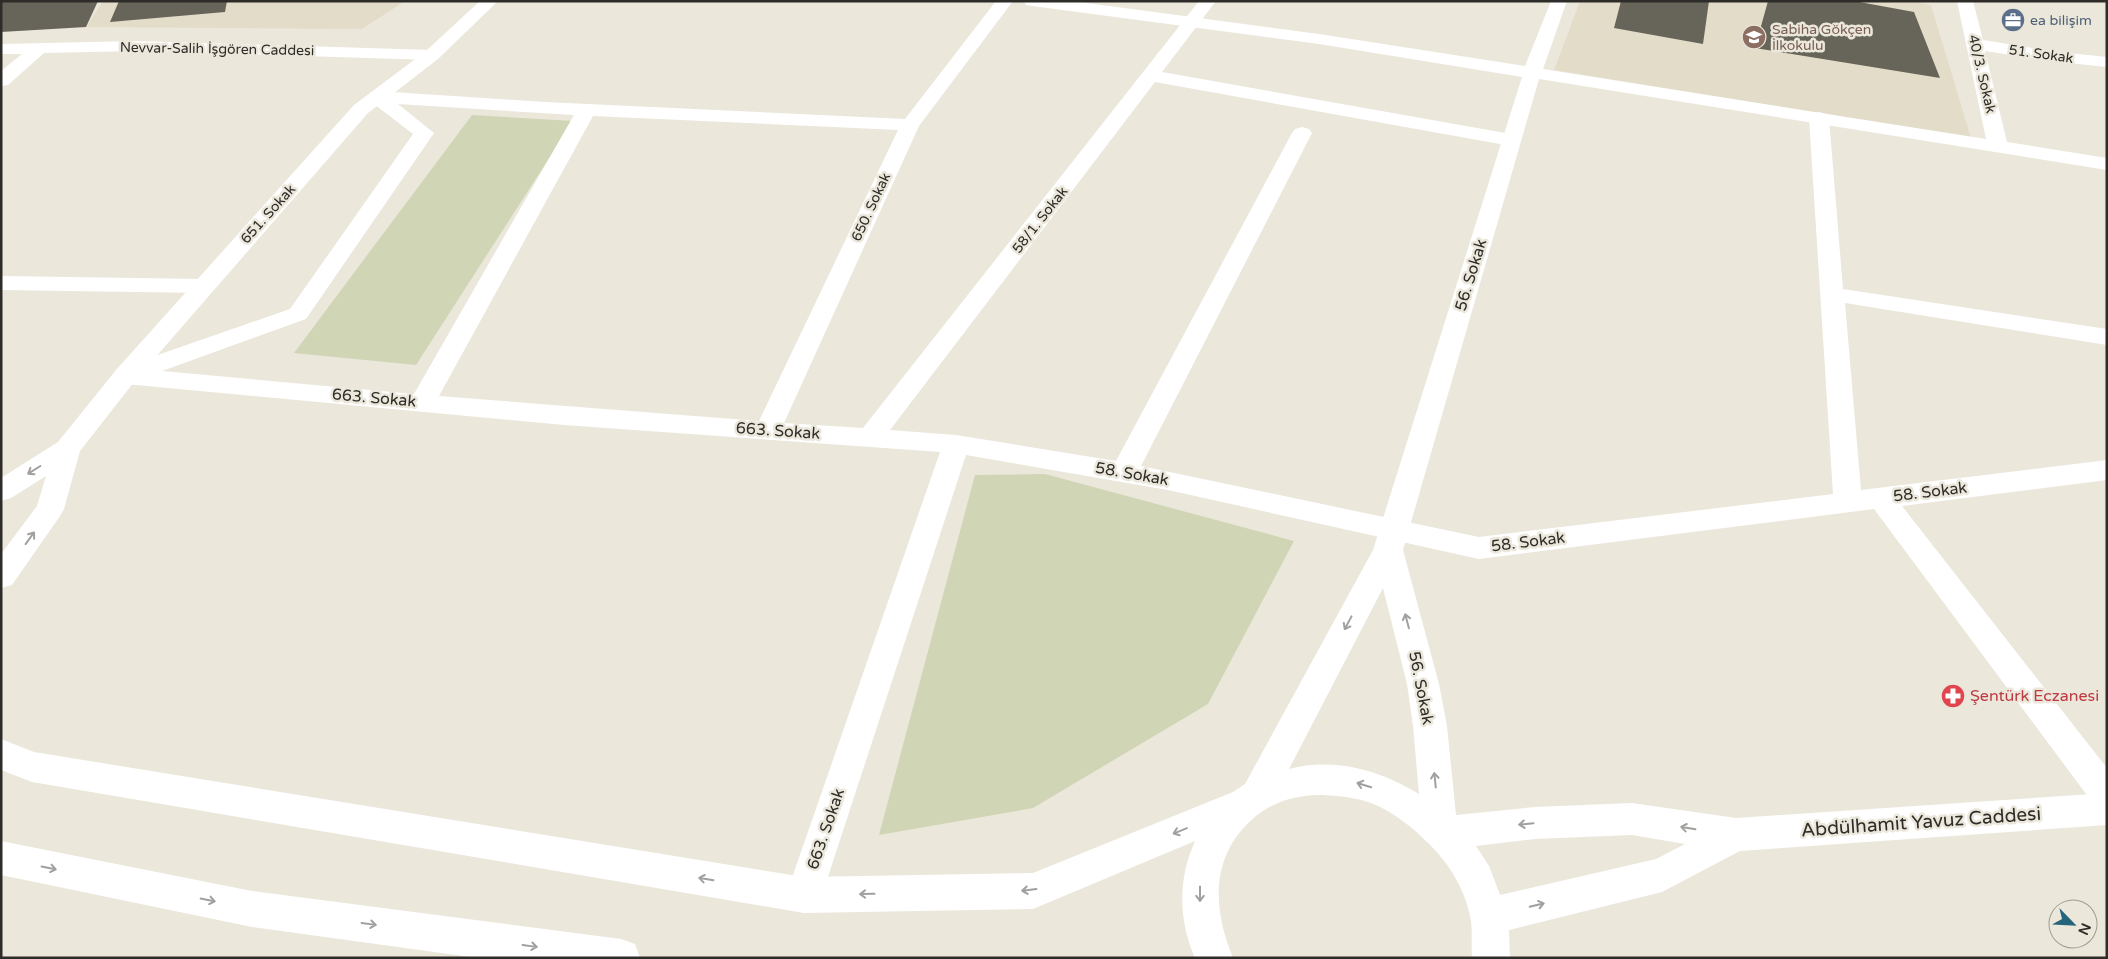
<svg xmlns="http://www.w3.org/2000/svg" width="2108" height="959" viewBox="0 0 2108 959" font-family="'Varela Round',sans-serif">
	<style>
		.built { fill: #e3dcc9 }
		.green { fill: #d0d6b5 }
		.building { fill: #676459 }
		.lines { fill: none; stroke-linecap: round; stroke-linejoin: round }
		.street { fill: #fff; fill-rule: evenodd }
		.secondary { fill: #fff; fill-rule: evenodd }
		.oneway { stroke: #a1a09e }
		.labels { text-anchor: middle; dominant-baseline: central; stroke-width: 5; stroke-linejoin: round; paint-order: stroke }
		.far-service-label { font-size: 14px; fill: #4e5e75; stroke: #ebe7db; text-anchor: start }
		.far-education-label { font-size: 14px; fill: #785e54; stroke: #ebe7db; text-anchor: start }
		.far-street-label { font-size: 14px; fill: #2e2c28; stroke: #ebe7db }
		.street-label { font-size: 16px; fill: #2e2c28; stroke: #ebe7db }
		.health-label { font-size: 16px; fill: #be3a42; stroke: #ebe7db; text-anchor: start }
		.near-street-label { font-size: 19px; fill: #2e2c28; stroke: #ebe7db }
	</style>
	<rect width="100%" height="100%" fill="#ebe7db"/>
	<path class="built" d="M 103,1 L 405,1 L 362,29 L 86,27 Z
		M 1580,1 L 1910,1 L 1931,5 L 1971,138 L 1554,70 Z"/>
	<path class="green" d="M 472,115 L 573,121 L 416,365 L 294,353 Z
		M 1045,474 L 1294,541 L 1208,704 L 1033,808 L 879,835 L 975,475 Z"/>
	<path class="building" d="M 1,1 L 98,1 L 86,27 L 1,32 Z
		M 119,1 L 227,1 L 225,12 L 110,22 Z
		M 1621,1 L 1709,1 L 1703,44 L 1614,28 Z
		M 1768,1 L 1854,1 L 1914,12 L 1940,78 L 1755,48 Z"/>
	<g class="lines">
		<path class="street" d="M 996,1 L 1013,1 L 919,126 L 784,423 L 863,428 L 1199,1 L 1216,1 L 1162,72 L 1511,134 L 1518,136 L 1521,140 L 1518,144 L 1511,146 L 1155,82 L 890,430 L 956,435 L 1116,461 L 1292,133 L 1295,129 L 1302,127 L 1309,129 L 1312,133 L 1141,466 L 1479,537 L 1833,494 L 1809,118 L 1812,114 L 1819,112 L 1826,114 L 1829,118 L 1843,289 L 2107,329 L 2107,345 L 1845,303 L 1861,490 L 2107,460 L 2107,480 L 1902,506 L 2107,768 L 2107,811 L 2095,806 L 1874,509 L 1479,559 L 1168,490 L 966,455 L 822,895 L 817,908 L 804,913 L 791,908 L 786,895 L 940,452 L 564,425 L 125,384 L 116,382 L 112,376 L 116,370 L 123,367 L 290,309 L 413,134 L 370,101 L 368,97 L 370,93 L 377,91 L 545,102 L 905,119 ZM 398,104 L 574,115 L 414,394 L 162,371 L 306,319 L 434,133 ZM 593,116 L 898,130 L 759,421 L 439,396 Z
			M 136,41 L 432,50 L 438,51 L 441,55 L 438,59 L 432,60 L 136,51 L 44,53 L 8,85 L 1,86 L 1,71 L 22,54 L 1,54 L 1,44 Z
			M 1,276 L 204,279 L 212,281 L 216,286 L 212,291 L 204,293 L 1,290 Z"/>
		<path class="secondary" d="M 480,1 L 498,1 L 438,59 L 368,113 L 134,382 L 80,451 L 64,509 L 60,516 L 12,585 L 1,588 L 1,554 L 37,506 L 46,476 L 11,498 L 1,501 L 1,478 L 58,442 L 116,370 L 354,105 L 426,51 Z
			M 1024,1 L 1072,1 L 1319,34 L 1525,66 L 1551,1 L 1567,1 L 1543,69 L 1986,139 L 1957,1 L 1973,1 L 1983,40 L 2058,52 L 2107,57 L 2107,67 L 2058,62 L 1985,51 L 2007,142 L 2107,158 L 2107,170 L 1539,79 L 1403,550 L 1439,684 L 1447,726 L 1456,815 L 1535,807 L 1632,803 L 1736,818 L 2107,793 L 2107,825 L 1740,851 L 1662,892 L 1509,930 L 1510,958 L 1472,958 C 1471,944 1473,929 1470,916 C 1464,887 1448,862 1427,842 C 1413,828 1397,815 1378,806 C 1361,798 1342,796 1323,795 C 1300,794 1274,801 1256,816 C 1210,854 1212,907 1233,958 L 1195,958 C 1178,919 1178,879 1195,841 L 1033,909 L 804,913 L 32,782 L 1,770 L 1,739 L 34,752 L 804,877 L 1033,873 L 1233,792 L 1245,784 L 1373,550 L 1522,77 L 1319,44 L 1032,6 L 1026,5 ZM 1383,588 L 1407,684 L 1413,726 L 1419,794 C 1380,770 1334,757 1289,769 ZM 1632,835 L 1685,844 L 1656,859 L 1500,895 L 1489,866 L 1476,846 L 1535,839 Z
			M 1,841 L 252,891 L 621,939 L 635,944 L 640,958 L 478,958 L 252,927 L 1,875 Z"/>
	</g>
	<defs><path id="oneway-shaft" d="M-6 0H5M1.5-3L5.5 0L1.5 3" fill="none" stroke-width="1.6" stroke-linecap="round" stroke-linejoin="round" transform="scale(1.25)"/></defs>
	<g class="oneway">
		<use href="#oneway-shaft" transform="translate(34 470) rotate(148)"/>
		<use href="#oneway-shaft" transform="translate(30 538) rotate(-54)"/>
		<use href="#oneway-shaft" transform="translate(1407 621) rotate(-105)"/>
		<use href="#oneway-shaft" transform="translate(1348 623) rotate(118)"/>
		<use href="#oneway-shaft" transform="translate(1435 780) rotate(-96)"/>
		<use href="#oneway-shaft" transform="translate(1364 785) rotate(-163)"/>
		<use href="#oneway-shaft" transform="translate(1526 824) rotate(174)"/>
		<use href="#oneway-shaft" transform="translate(1688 828) rotate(-171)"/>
		<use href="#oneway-shaft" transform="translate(1180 831) rotate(158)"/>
		<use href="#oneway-shaft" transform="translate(49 868) rotate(11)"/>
		<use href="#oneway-shaft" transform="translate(706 879) rotate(-171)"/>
		<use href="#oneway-shaft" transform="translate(1029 890) rotate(173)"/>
		<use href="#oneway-shaft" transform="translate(867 894) rotate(179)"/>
		<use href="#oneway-shaft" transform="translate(1200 894) rotate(90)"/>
		<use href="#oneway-shaft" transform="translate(208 900) rotate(11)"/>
		<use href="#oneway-shaft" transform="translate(1537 905) rotate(-13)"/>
		<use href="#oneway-shaft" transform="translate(369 924) rotate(8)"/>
		<use href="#oneway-shaft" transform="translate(530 946) rotate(8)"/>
	</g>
	<defs>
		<g id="office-disc" transform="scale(1.25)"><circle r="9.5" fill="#5c6f8a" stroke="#ebe7db"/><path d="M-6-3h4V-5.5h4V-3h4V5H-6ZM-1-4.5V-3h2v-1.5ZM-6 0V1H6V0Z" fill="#fff"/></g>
		<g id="school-disc" transform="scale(1.25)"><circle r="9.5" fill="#8d6e63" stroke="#ebe7db"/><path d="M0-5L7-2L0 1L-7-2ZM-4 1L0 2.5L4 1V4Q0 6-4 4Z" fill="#fff"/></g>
		<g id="pharmacy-disc" transform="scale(1.25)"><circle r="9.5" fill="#e0444e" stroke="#ebe7db"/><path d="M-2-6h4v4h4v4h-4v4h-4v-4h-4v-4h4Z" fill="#fff"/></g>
	</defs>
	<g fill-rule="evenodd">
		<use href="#office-disc" x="2013" y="20"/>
		<use href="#school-disc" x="1754" y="37"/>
		<use href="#pharmacy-disc" x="1953" y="696"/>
	</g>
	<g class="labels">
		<g class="far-service-label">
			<text x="2030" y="20">ea bilişim</text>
		</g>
		<g class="far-education-label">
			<text x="1772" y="29">Sabiha Gökçen<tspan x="1772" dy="16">İlkokulu</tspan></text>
		</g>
		<g class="far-street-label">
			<text transform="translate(217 49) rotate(1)">Nevvar-Salih İşgören Caddesi</text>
			<text transform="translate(2041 54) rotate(8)">51. Sokak</text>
			<text transform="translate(1982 74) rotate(77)">40/3. Sokak</text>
			<text transform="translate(871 207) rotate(-65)">650. Sokak</text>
			<text transform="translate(268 214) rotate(-48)">651. Sokak</text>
			<text transform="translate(1040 220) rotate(-52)">58/1. Sokak</text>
		</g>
		<g class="street-label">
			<text transform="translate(1471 275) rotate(-73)">56. Sokak</text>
			<text transform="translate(374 398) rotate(5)">663. Sokak</text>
			<text transform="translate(778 431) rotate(4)">663. Sokak</text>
			<text transform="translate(1132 474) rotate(10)">58. Sokak</text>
			<text transform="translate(1930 492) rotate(-7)">58. Sokak</text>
			<text transform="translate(1528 542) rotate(-7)">58. Sokak</text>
			<text transform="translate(1421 688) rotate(79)">56. Sokak</text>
			<text transform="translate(826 829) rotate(-71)">663. Sokak</text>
		</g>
		<g class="health-label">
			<text x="1970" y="696">Şentürk Eczanesi</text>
		</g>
		<g class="near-street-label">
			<text transform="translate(1921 822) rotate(-4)">Abdülhamit Yavuz Caddesi</text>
		</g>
	</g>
	<rect width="2108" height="959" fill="none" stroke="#2e2c28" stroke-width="5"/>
	<g transform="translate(2073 924) rotate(114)"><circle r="24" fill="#ebe7db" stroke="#9f9c93"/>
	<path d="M0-4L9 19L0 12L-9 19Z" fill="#25647a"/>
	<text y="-8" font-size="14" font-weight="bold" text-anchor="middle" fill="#2e2c28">N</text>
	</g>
</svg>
